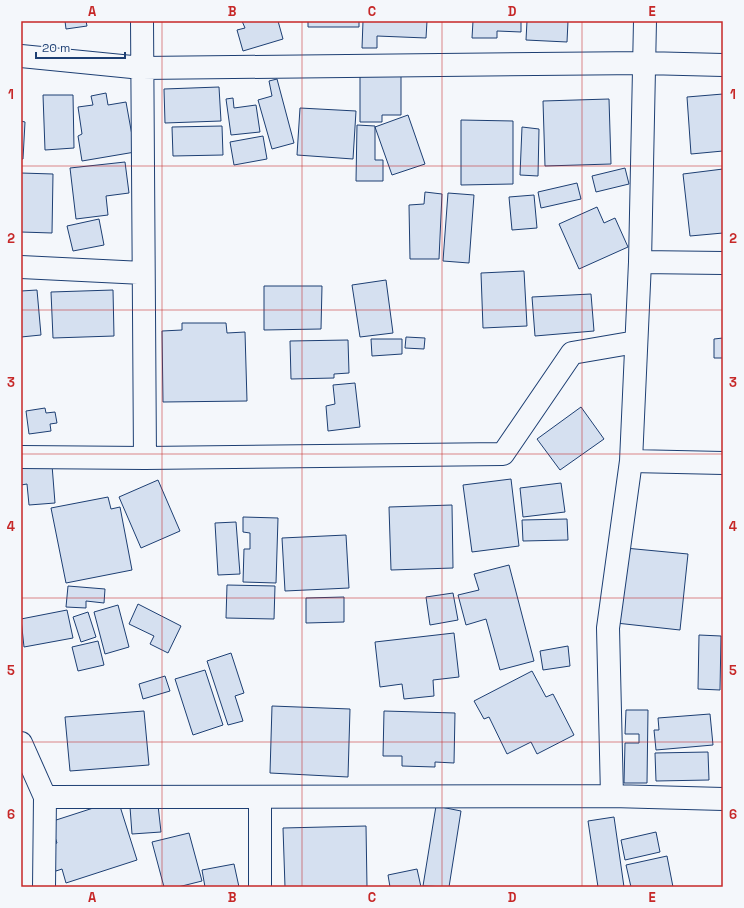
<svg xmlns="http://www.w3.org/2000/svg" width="744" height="908" viewBox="0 0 744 908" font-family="'Space Grotesk',sans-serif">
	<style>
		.building { fill: #d5e0f0; stroke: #1d3f73 }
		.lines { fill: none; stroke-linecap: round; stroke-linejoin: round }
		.minor-casing { stroke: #1d3f73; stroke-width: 24 }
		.minor { stroke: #f4f7fb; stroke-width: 22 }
		.grid { fill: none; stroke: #c62828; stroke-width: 1; stroke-opacity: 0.55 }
		.neatline { fill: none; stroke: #c62828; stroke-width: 1.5 }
		.grid-label { font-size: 13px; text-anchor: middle; font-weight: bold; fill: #c62828 }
	</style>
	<rect width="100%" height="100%" fill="#f4f7fb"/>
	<path class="building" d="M 65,21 L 86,21 L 87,26 L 66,29 Z
		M 242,21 L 278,21 L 283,39 L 243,51 L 237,30 L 245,28 Z
		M 308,21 L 359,21 L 359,27 L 308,27 Z
		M 363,21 L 427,21 L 426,38 L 377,36 L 377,48 L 362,48 Z
		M 473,21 L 521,21 L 521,32 L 497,31 L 497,38 L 472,38 Z
		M 527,21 L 568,21 L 567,42 L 526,40 Z
		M 360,72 L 401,72 L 401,115 L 382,115 L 382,122 L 360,122 Z
		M 277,79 L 294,143 L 272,149 L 258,100 L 272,96 L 269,81 Z
		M 219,87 L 221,121 L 165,123 L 164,89 Z
		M 106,93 L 108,105 L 126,102 L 135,152 L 82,161 L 78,136 L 82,134 L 78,107 L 93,105 L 91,96 Z
		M 723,94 L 723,151 L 691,154 L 687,97 Z
		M 43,95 L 73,95 L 74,148 L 45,150 Z
		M 233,98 L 234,108 L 256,105 L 260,132 L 231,135 L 226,99 Z
		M 609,99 L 611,164 L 545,166 L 543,101 Z
		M 300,108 L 356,111 L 353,159 L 297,155 Z
		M 408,115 L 425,164 L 392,175 L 375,127 Z
		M 461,120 L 513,121 L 513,184 L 461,185 Z
		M 21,121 L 25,122 L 23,159 L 21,159 Z
		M 357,125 L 375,126 L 375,160 L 383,160 L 383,181 L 356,181 Z
		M 222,126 L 223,155 L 173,156 L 172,127 Z
		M 522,127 L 539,129 L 538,176 L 520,175 Z
		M 263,136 L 267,159 L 234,165 L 230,142 Z
		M 125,162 L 129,193 L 106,196 L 108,215 L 76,219 L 70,168 Z
		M 625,168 L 629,184 L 596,192 L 592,176 Z
		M 723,169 L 723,233 L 690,236 L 683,174 Z
		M 21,173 L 53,174 L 52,233 L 21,232 Z
		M 577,183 L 581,199 L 541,208 L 538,192 Z
		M 425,192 L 442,194 L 439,259 L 410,259 L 409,205 L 424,204 Z
		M 448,193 L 474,195 L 469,263 L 443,261 Z
		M 534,195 L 537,228 L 512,230 L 509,197 Z
		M 597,207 L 604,223 L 615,218 L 628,247 L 579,269 L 559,224 Z
		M 99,219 L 104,245 L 73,251 L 67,226 Z
		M 524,271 L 527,326 L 483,328 L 481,273 Z
		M 386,280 L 393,333 L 360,337 L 352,285 Z
		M 264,286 L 322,286 L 321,329 L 264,330 Z
		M 37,290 L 41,335 L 21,337 L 21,291 Z
		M 113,290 L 114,336 L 53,338 L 51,292 Z
		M 591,294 L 594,331 L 535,336 L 532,297 Z
		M 182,323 L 226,323 L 227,333 L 245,332 L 247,401 L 163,402 L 162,331 L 182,330 Z
		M 406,337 L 425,338 L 424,349 L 405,348 Z
		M 723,338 L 723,358 L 714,358 L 714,339 Z
		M 371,339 L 402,339 L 402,354 L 372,356 Z
		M 348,340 L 349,373 L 334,374 L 334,378 L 291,379 L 290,341 Z
		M 355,383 L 360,427 L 328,431 L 326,406 L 335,404 L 333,385 Z
		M 581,407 L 604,439 L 560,470 L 537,439 Z
		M 45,408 L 46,413 L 55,412 L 57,423 L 50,424 L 51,431 L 29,434 L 26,411 Z
		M 52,465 L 55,503 L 29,505 L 27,484 L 21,485 L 21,468 Z
		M 511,479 L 519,546 L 472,552 L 463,485 Z
		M 158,480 L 180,531 L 141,548 L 119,497 Z
		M 561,483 L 565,512 L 523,517 L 520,488 Z
		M 108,497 L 111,509 L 120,507 L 132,570 L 66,583 L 51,508 Z
		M 452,505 L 453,568 L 391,570 L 389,507 Z
		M 243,517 L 278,518 L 276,583 L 243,582 L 244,549 L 250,549 L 250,533 L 243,532 Z
		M 567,519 L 568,540 L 523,541 L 522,520 Z
		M 236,522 L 240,574 L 218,575 L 215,523 Z
		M 346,535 L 349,588 L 285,591 L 282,538 Z
		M 625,548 L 688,554 L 680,630 L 616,623 Z
		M 509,565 L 534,661 L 500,670 L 486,619 L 466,625 L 458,595 L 479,590 L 474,574 Z
		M 227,585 L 275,586 L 274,619 L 226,618 Z
		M 68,586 L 105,589 L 104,603 L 86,601 L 86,608 L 66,607 Z
		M 453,593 L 458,620 L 430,625 L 426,597 Z
		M 344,597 L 344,622 L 306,623 L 306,598 Z
		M 138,604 L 181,626 L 168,653 L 150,644 L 154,636 L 129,624 Z
		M 118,605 L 129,647 L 105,654 L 94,612 Z
		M 67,610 L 73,638 L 24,647 L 21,619 Z
		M 88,612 L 96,637 L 81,642 L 73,617 Z
		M 454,633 L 459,677 L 433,680 L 434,696 L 404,699 L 402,684 L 380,687 L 375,642 Z
		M 699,635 L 721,636 L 720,690 L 698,689 Z
		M 98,641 L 104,665 L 78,671 L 72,647 Z
		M 568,646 L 570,666 L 543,670 L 540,651 Z
		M 231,653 L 244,693 L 235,696 L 243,721 L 228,725 L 207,661 Z
		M 205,670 L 223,725 L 193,735 L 175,679 Z
		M 532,671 L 546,697 L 553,694 L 574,735 L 537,754 L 531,742 L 507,754 L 489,717 L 484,719 L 474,701 Z
		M 165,676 L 170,691 L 143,699 L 139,684 Z
		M 272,706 L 350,709 L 348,777 L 270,773 Z
		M 626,710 L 648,710 L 647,783 L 624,783 L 625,743 L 639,743 L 639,734 L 625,734 Z
		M 144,711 L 149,765 L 70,771 L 65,717 Z
		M 384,711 L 455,713 L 454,763 L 435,762 L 435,767 L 402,766 L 402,756 L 383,756 Z
		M 710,714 L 713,745 L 656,750 L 654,730 L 659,730 L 658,718 Z
		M 708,752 L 709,780 L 656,781 L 655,753 Z
		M 118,800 L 137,860 L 66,883 L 62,869 L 56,871 L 48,846 L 57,843 L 50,822 Z
		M 158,805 L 161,832 L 132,834 L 130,807 Z
		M 436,806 L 461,811 L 449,887 L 423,886 Z
		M 614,817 L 624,887 L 598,887 L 588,821 Z
		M 366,826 L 367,887 L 285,887 L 283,828 Z
		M 656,832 L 660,852 L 625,860 L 621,840 Z
		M 189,833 L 202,881 L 178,887 L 164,887 L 152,842 Z
		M 667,856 L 673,887 L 631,887 L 626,865 Z
		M 234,864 L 239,887 L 205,887 L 202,870 Z
		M 417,869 L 421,887 L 390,887 L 388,875 Z"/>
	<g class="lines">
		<g class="minor-casing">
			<path id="minor" d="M 142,21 L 145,458
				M 21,56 L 142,68 L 644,63 L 723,65
				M 640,262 L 723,263
				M 21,267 L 143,273
				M 21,457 L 145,458 L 503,454 L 572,353 L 636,342
				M 631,461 L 723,463
				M 21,743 L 45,797 L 44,887
				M 612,796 L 608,628 L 631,461 L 640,262 L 645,21
				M 45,797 L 612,796 L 723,799
				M 260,798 L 260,887"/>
		</g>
		<use href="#minor" class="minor"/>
	</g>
	<path class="grid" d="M 162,21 L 162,887M 302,21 L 302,887M 442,21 L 442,887M 582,21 L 582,887M 21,166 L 723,166M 21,310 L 723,310M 21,454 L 723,454M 21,598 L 723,598M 21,742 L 723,742"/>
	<rect width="744" height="908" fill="none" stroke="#f4f7fb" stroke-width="44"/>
	<path d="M36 52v6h89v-6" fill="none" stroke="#1d3f73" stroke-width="2"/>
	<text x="42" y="52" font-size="12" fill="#1d3f73" stroke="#f4f7fb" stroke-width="3" paint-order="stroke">20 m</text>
	<rect x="22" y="22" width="700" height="864" class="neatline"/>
	<g class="grid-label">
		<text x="92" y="16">A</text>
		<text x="232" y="16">B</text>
		<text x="372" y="16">C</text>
		<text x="512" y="16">D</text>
		<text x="652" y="16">E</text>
		<text x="11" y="99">1</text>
		<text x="733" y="99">1</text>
		<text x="11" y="243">2</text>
		<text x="733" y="243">2</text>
		<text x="11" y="387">3</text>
		<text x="733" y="387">3</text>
		<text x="11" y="531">4</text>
		<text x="733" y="531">4</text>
		<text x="11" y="675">5</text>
		<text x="733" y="675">5</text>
		<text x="11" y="819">6</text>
		<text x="733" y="819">6</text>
		<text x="92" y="902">A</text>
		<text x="232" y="902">B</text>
		<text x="372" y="902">C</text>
		<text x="512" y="902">D</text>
		<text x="652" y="902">E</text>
	</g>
</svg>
